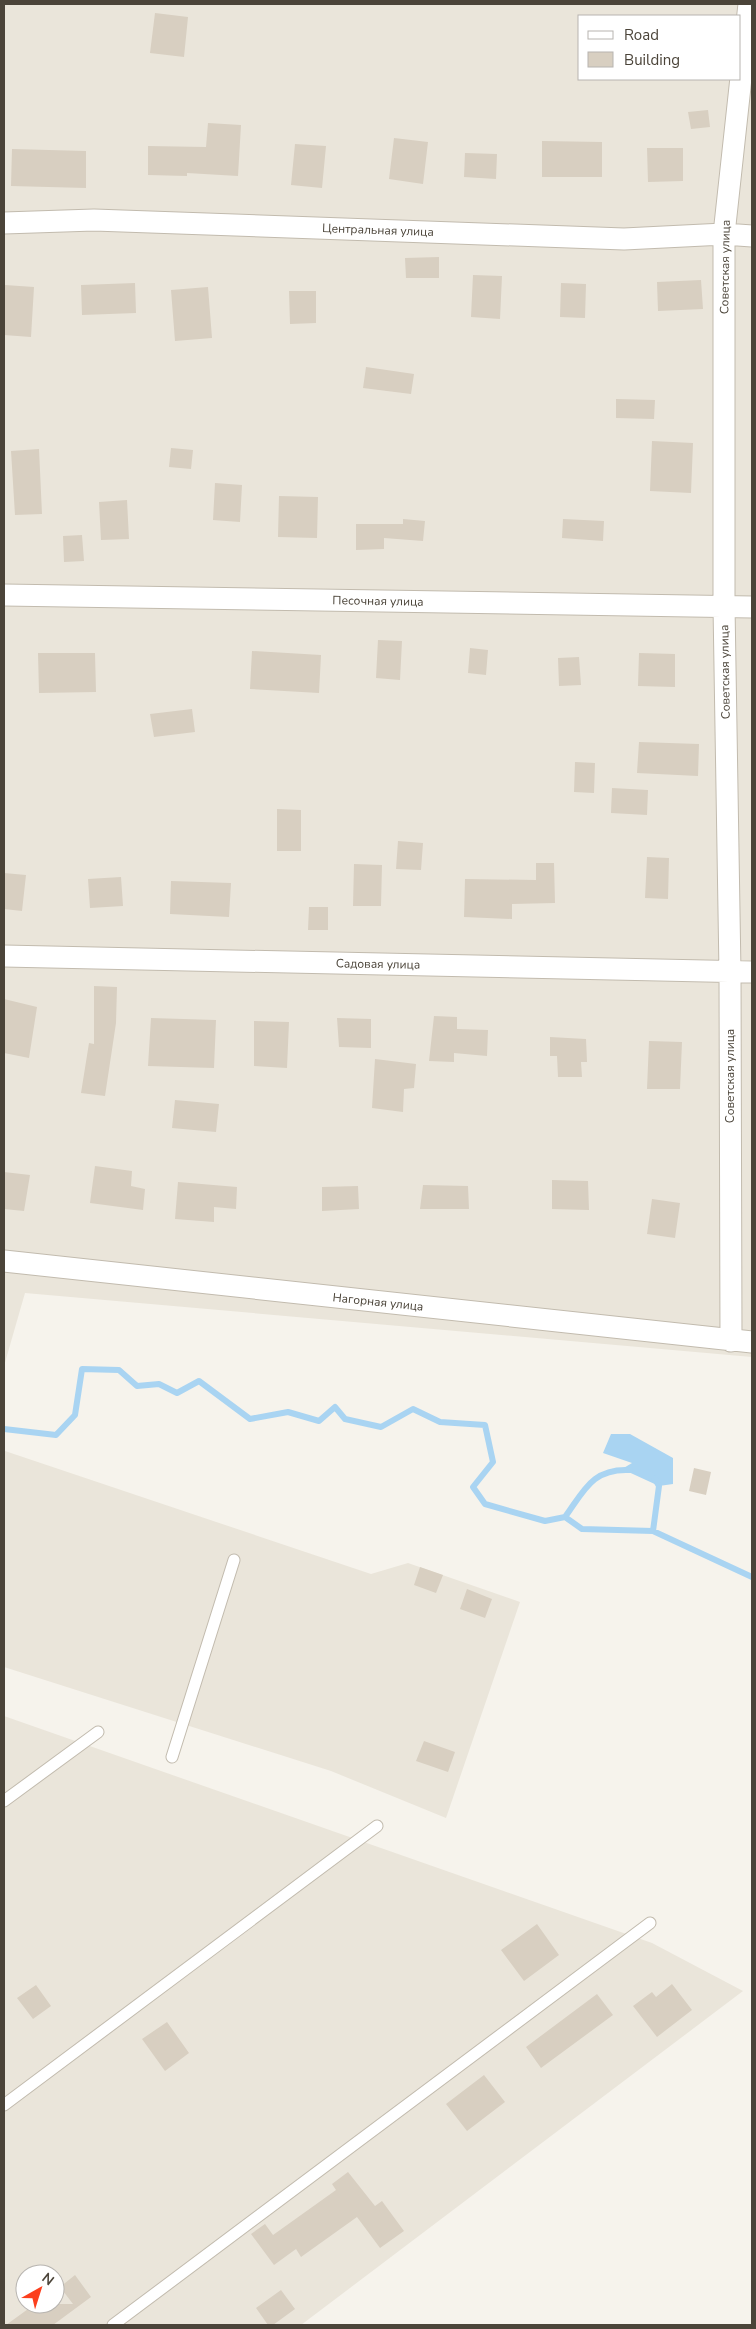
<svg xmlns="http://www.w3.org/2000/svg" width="756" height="2329" viewBox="0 0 756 2329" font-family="'Nunito Sans',sans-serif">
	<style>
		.residential { fill: #eae5da; fill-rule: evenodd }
		.water { fill: #a9d4f2 }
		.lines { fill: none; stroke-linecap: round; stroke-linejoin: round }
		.stream { stroke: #a9d4f2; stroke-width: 6 }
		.building { fill: #d8cfc1 }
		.lane-casing { stroke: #c2bbae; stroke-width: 13 }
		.street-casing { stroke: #c2bbae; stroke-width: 23 }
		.lane { stroke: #fff; stroke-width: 11 }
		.street { stroke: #fff; stroke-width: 21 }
		.labels { text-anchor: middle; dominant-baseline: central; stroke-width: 4; stroke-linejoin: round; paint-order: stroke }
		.street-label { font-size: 12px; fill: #4b4439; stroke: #fff }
	</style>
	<rect width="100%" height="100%" fill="#f6f3ec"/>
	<path class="residential" d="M 4,4 L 752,4 L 752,1357 L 25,1293 L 4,1366 ZM 580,16 L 740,16 L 740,79 L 580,79 Z
		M 5,1451 L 371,1574 L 408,1563 L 520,1602 L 446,1818 L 331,1771 L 4,1667 Z
		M 4,1716 L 652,1943 L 743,1991 L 301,2325 L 4,2325 ZM 25,2274 L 55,2274 L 55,2304 L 25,2304 Z"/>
	<path class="water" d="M 611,1434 L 630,1434 L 673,1458 L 673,1484 L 659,1486 L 622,1469 L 632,1463 L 603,1453 Z"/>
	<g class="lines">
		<path class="stream" d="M 4,1429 L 56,1435 L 75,1415 L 82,1369 L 119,1370 L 137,1386 L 159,1384 L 177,1393 L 199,1381 L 250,1419 L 288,1412 L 319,1421 L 335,1407 L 345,1419 L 381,1427 L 413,1409 L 440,1422 L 485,1425 L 493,1462 L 473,1487 L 485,1504 L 545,1521 L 565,1517 L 582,1529 L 653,1531 L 752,1577
			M 565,1517 C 584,1491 592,1468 630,1470
			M 653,1531 L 659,1486 L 655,1479"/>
	</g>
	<path class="building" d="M 155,13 L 188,17 L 184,57 L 150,53 Z
		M 708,110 L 710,127 L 691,129 L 688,112 Z
		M 208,123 L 241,125 L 238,176 L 187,173 L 187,176 L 148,175 L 148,146 L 206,147 Z
		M 394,138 L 428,142 L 423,184 L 389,179 Z
		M 542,141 L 602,142 L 602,177 L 542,177 Z
		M 295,144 L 326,146 L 322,188 L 291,185 Z
		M 647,148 L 683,148 L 683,181 L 648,182 Z
		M 12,149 L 86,151 L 86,188 L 11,186 Z
		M 465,153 L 497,154 L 496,179 L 464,177 Z
		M 439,257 L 439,278 L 406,278 L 405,258 Z
		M 473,275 L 502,276 L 500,319 L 471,317 Z
		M 701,280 L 703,309 L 658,311 L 657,282 Z
		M 135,283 L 136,313 L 82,315 L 81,285 Z
		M 561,283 L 586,284 L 585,318 L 560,317 Z
		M 5,285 L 34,287 L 31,337 L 4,335 Z
		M 208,287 L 212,338 L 175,341 L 171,290 Z
		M 289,291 L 316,291 L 316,323 L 290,324 Z
		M 366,367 L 414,374 L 411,394 L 363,388 Z
		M 616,399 L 655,400 L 654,419 L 616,418 Z
		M 652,441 L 693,443 L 691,493 L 650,491 Z
		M 171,448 L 193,450 L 191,469 L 169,467 Z
		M 39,449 L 42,514 L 15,515 L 11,451 Z
		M 215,483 L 242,485 L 240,522 L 213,520 Z
		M 279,496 L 318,497 L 317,538 L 278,537 Z
		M 127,500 L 129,539 L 101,540 L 99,502 Z
		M 403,519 L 425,521 L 423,541 L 384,538 L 384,549 L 356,550 L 356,524 L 403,524 Z
		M 563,519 L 604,521 L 603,541 L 562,538 Z
		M 82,535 L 84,561 L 64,562 L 63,536 Z
		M 378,640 L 402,641 L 400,680 L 376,678 Z
		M 470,648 L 488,650 L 486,675 L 468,673 Z
		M 252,651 L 321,655 L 319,693 L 250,689 Z
		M 38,653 L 95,653 L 96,692 L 39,693 Z
		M 639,653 L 675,654 L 675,687 L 638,686 Z
		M 579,657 L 581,685 L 559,686 L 558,658 Z
		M 192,709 L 195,732 L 154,737 L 150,714 Z
		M 639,742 L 699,744 L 698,776 L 637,773 Z
		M 575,762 L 595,763 L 594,793 L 574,792 Z
		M 612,788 L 648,790 L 647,815 L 611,813 Z
		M 277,809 L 301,810 L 301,851 L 277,851 Z
		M 398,841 L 423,843 L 421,870 L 396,869 Z
		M 647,857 L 669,858 L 668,899 L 645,898 Z
		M 536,863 L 554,863 L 555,903 L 512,904 L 512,919 L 464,917 L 465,879 L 536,880 Z
		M 354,864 L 382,865 L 381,906 L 353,906 Z
		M 4,873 L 26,875 L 22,911 L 4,909 Z
		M 121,877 L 123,906 L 90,908 L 88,879 Z
		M 171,881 L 231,883 L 229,917 L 170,914 Z
		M 309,907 L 328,907 L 328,930 L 308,930 Z
		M 94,986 L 117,987 L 116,1023 L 105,1096 L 81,1093 L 89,1043 L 94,1044 Z
		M 4,999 L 37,1007 L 29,1058 L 4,1053 Z
		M 434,1016 L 457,1017 L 457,1029 L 488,1030 L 487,1056 L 454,1053 L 454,1062 L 429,1061 Z
		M 151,1018 L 216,1020 L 214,1068 L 148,1066 Z
		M 337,1018 L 371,1019 L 371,1048 L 339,1047 Z
		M 254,1021 L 289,1022 L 287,1068 L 254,1066 Z
		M 550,1037 L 586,1039 L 587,1062 L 581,1062 L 582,1077 L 558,1077 L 557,1056 L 550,1056 Z
		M 649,1041 L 682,1042 L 680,1089 L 647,1089 Z
		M 375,1059 L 416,1064 L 414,1088 L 404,1089 L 403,1112 L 372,1108 Z
		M 175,1100 L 219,1104 L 216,1132 L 172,1128 Z
		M 95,1166 L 132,1171 L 131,1186 L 145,1189 L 143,1210 L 90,1203 Z
		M 4,1172 L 30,1175 L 24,1211 L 4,1209 Z
		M 552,1180 L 588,1181 L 589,1210 L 552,1209 Z
		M 178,1182 L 237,1187 L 236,1209 L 214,1207 L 214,1222 L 175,1219 Z
		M 423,1185 L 468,1186 L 469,1209 L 420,1209 Z
		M 358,1186 L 359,1209 L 322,1211 L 322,1187 Z
		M 652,1199 L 680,1203 L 675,1238 L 647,1234 Z
		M 694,1468 L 711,1472 L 706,1495 L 689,1491 Z
		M 420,1567 L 443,1575 L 436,1593 L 414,1585 Z
		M 467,1589 L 492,1599 L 485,1618 L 460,1609 Z
		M 424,1741 L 455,1752 L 448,1772 L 416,1761 Z
		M 537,1924 L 559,1955 L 524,1981 L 501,1950 Z
		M 672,1984 L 692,2010 L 657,2037 L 633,2006 L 652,1992 L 656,1997 Z
		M 36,1985 L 51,2006 L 33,2019 L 17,1998 Z
		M 597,1994 L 613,2015 L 541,2068 L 526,2047 Z
		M 167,2022 L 189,2053 L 165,2071 L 142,2039 Z
		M 484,2075 L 505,2102 L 467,2131 L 446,2104 Z
		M 348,2172 L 375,2206 L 382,2201 L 404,2231 L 380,2248 L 357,2217 L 301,2257 L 296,2249 L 274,2265 L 251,2234 L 265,2224 L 273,2235 L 336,2190 L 332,2184 Z
		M 75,2275 L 91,2297 L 53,2325 L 6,2325 L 35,2304 L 73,2304 L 60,2287 Z
		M 281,2290 L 295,2309 L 273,2325 L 268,2325 L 256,2308 Z"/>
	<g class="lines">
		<g class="lane-casing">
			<path id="lane" d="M 172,1757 L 234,1560
				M 4,1801 L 98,1732
				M 4,2105 L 377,1826
				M 113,2325 L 650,1923"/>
		</g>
		<g class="street-casing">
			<path id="street" d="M 4,223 L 94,220 L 624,239 L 724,234 L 752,236
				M 4,595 L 752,607
				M 4,956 L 752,972
				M 4,1261 L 752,1342
				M 731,1341 L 730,972 L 724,606 L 724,234 L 749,4"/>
		</g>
		<use href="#lane" class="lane"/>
		<use href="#street" class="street"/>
	</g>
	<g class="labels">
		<g class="street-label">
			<text transform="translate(378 230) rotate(2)">Центральная улица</text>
			<text transform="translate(725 267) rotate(-89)">Советская улица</text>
			<text transform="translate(378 601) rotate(1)">Песочная улица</text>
			<text transform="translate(725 672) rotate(-91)">Советская улица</text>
			<text transform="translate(378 964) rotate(1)">Садовая улица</text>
			<text transform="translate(730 1076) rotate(-90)">Советская улица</text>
			<text transform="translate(378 1302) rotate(6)">Нагорная улица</text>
		</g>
	</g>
	<rect width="756" height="2329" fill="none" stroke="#4b4439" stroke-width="10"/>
	<rect x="578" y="15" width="162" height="65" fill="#ffffff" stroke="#b7b4b0"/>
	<rect x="588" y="31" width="25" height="8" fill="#ffffff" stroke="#b7b4b0"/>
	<text x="624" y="40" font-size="15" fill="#4b4439">Road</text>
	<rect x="588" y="52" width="25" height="15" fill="#d8cfc1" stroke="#b7b4b0"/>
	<text x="624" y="65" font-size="15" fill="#4b4439">Building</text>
	<g transform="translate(40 2289) rotate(39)"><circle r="24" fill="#ffffff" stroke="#b7b4b0"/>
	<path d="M0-4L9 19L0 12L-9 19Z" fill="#fc3f1d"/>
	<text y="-8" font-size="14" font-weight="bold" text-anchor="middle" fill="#4b4439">N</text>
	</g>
</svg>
